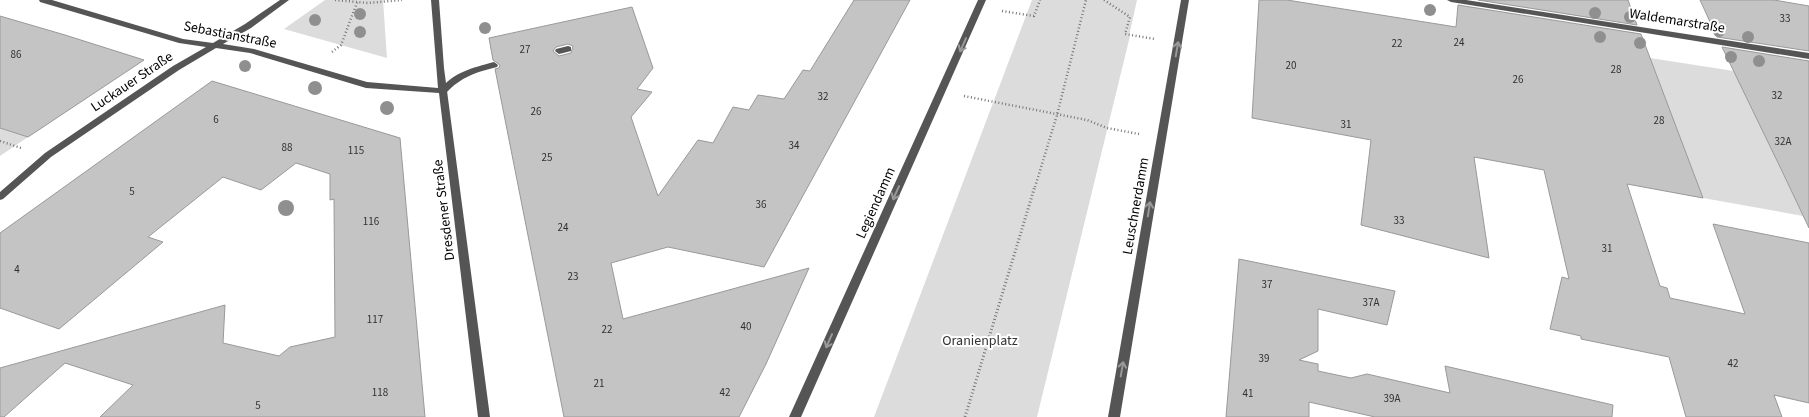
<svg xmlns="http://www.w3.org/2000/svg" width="1809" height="417" viewBox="0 0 1809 417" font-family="'Source Sans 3',sans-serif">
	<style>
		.green { fill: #dcdcdc }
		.building { fill: #c4c4c4; stroke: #999; fill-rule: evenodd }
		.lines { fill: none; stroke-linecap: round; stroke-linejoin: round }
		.path-far1 { stroke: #777; stroke-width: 2.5; stroke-dasharray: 1 2.5; stroke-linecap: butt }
		.path { stroke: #777; stroke-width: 3; stroke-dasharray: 1 2.5; stroke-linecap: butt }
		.lane { fill: #555; fill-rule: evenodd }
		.street { fill: #555; fill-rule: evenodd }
		.tree { fill: #8f8f8f }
		.oneway { stroke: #999 }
		.labels { text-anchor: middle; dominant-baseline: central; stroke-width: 4; stroke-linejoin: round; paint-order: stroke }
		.number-label { font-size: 11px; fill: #313131 }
		.street-label { font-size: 14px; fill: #000; stroke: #fff }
		.park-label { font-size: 14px; fill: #333; stroke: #fff }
	</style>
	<rect width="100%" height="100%" fill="#fff"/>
	<path class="green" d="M 325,0 L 383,0 L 387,58 L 284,29 Z
		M 1032,0 L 1137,0 L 1129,36 L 1130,36 L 1037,417 L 874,417 Z
		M 1650,58 L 1734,71 L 1803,216 L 1703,198 Z
		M 0,128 L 28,137 L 0,156 Z"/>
	<path class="building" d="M 854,0 L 910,0 L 764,267 L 668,247 L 611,263 L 623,319 L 809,268 L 766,364 L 739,417 L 564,417 L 495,69 L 499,68 L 500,65 L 493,60 L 489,38 L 632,7 L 653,68 L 637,89 L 652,92 L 631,117 L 658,196 L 698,140 L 713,143 L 733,107 L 749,110 L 758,95 L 784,99 L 803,70 L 810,71 ZM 568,44 L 573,46 L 571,53 L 559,56 L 553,51 L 556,47 Z
		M 1259,0 L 1287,0 L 1456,27 L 1458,5 L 1641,34 L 1703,198 L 1627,184 L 1660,286 L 1667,288 L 1670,298 L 1745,314 L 1713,224 L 1809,243 L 1809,403 L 1774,395 L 1782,417 L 1686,417 L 1669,357 L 1581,339 L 1581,336 L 1550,329 L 1562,277 L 1569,279 L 1544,170 L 1474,157 L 1489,258 L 1361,225 L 1371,140 L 1252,118 Z
		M 1478,0 L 1628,0 L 1637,25 Z
		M 1700,0 L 1774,0 L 1809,6 L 1809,51 L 1717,37 Z
		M 0,16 L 65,35 L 144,60 L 28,137 L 0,128 Z
		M 1722,47 L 1809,61 L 1809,228 L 1781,169 Z
		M 212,81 L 400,138 L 425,417 L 100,417 L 133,385 L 65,363 L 4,417 L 0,417 L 0,368 L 225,305 L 223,343 L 279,356 L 290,347 L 335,337 L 334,199 L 330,200 L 330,174 L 296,163 L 261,190 L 223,177 L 148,237 L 163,242 L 59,329 L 0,308 L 0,233 Z
		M 1239,259 L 1395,291 L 1387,325 L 1318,309 L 1318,351 L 1299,360 L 1318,364 L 1318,371 L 1351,378 L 1367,374 L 1450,393 L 1445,366 L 1613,405 L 1612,417 L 1375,417 L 1309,402 L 1309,417 L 1226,417 Z"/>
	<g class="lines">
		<path class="path-far1" d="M 335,0 L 368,3 L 402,0
			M 1104,0 L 1130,17 L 1125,34 L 1155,39
			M 1002,11 L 1034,16 L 1040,0
			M 332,52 L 341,45 L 358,0
			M 964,96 L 1087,120 L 1107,128 L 1139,134
			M 0,141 L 21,148
			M 1035,187 L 1057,115 L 1086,0"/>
		<path class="path" d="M 965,417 L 1035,186"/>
		<path class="lane" d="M 568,46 L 571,47 L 571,51 L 559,54 L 555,51 L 556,49 Z
			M 494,62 L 498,65 L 497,67 C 476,72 461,77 446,93 L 440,93 L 439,91 C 453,72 472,68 494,62 Z"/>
		<path class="street" d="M 39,0 L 52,0 L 183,39 L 213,43 L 245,24 L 280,0 L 289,0 L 251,28 L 223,44 L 254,49 L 367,82 L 438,88 L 431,0 L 439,0 L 444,68 L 490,417 L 478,417 L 439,93 L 366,88 L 250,53 L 216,48 L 179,70 L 51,157 L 3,199 L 0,200 L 0,192 L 45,153 L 173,66 L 206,47 L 179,43 L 40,2 Z
			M 978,0 L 986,0 L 801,417 L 789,417 Z
			M 1181,0 L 1189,0 L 1120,417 L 1108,417 Z
			M 1447,0 L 1466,0 L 1809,53 L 1809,59 L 1451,2 Z"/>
	</g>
	<g class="tree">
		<circle cx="1430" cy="10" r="6"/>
		<circle cx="1595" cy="13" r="6"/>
		<circle cx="360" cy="14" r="6"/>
		<circle cx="1630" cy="17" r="6"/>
		<circle cx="315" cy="20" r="6"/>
		<circle cx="485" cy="28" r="6"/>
		<circle cx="1719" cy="31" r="6"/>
		<circle cx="360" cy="32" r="6"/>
		<circle cx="1600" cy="37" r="6"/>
		<circle cx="1748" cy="37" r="6"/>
		<circle cx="1640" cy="43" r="6"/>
		<circle cx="1731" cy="57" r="6"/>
		<circle cx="1759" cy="61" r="6"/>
		<circle cx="245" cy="66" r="6"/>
		<circle cx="315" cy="88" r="7"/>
		<circle cx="387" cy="108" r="7"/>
		<circle cx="286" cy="208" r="8"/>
	</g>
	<defs><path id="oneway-shaft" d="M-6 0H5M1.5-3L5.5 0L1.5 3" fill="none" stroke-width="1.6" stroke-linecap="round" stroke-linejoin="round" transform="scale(1.25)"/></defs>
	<g class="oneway">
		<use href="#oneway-shaft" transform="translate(963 45) rotate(114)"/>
		<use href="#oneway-shaft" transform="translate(1177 49) rotate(-80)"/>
		<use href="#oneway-shaft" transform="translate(896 193) rotate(114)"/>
		<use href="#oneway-shaft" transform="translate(1149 209) rotate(-81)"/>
		<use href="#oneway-shaft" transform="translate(829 341) rotate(114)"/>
		<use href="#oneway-shaft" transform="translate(1122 369) rotate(-80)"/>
	</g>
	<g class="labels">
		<g class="number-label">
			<text x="1785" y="18">33</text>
			<text x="1459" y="42">24</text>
			<text x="1397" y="43">22</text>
			<text x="525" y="49">27</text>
			<text x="16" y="54">86</text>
			<text x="1291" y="65">20</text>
			<text x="1616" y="69">28</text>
			<text x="1518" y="79">26</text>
			<text x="1777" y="95">32</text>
			<text x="823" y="96">32</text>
			<text x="536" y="111">26</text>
			<text x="216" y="119">6</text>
			<text x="1659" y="120">28</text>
			<text x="1346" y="124">31</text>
			<text x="1783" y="141">32A</text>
			<text x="794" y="145">34</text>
			<text x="287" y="147">88</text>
			<text x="356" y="150">115</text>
			<text x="547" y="157">25</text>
			<text x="132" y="191">5</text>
			<text x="761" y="204">36</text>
			<text x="1399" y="220">33</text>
			<text x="371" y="221">116</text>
			<text x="563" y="227">24</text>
			<text x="1607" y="248">31</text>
			<text x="17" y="269">4</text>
			<text x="573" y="276">23</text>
			<text x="1267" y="284">37</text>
			<text x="1371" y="302">37A</text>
			<text x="375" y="319">117</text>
			<text x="746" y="326">40</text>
			<text x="607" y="329">22</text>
			<text x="1264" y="358">39</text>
			<text x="1733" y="363">42</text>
			<text x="599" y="383">21</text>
			<text x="380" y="392">118</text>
			<text x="725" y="392">42</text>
			<text x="1248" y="393">41</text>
			<text x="1392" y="398">39A</text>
			<text x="258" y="405">5</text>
		</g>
		<g class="street-label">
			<text transform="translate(1677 21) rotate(9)">Waldemarstraße</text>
			<text transform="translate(230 35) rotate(11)">Sebastianstraße</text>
			<text transform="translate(132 82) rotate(-34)">Luckauer Straße</text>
			<text transform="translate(876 203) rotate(-66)">Legiendamm</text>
			<text transform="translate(1136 206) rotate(-80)">Leuschnerdamm</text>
			<text transform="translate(444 210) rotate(-97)">Dresdener Straße</text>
		</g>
		<g class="park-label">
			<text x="980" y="341">Oranienplatz</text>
		</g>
	</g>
</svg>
